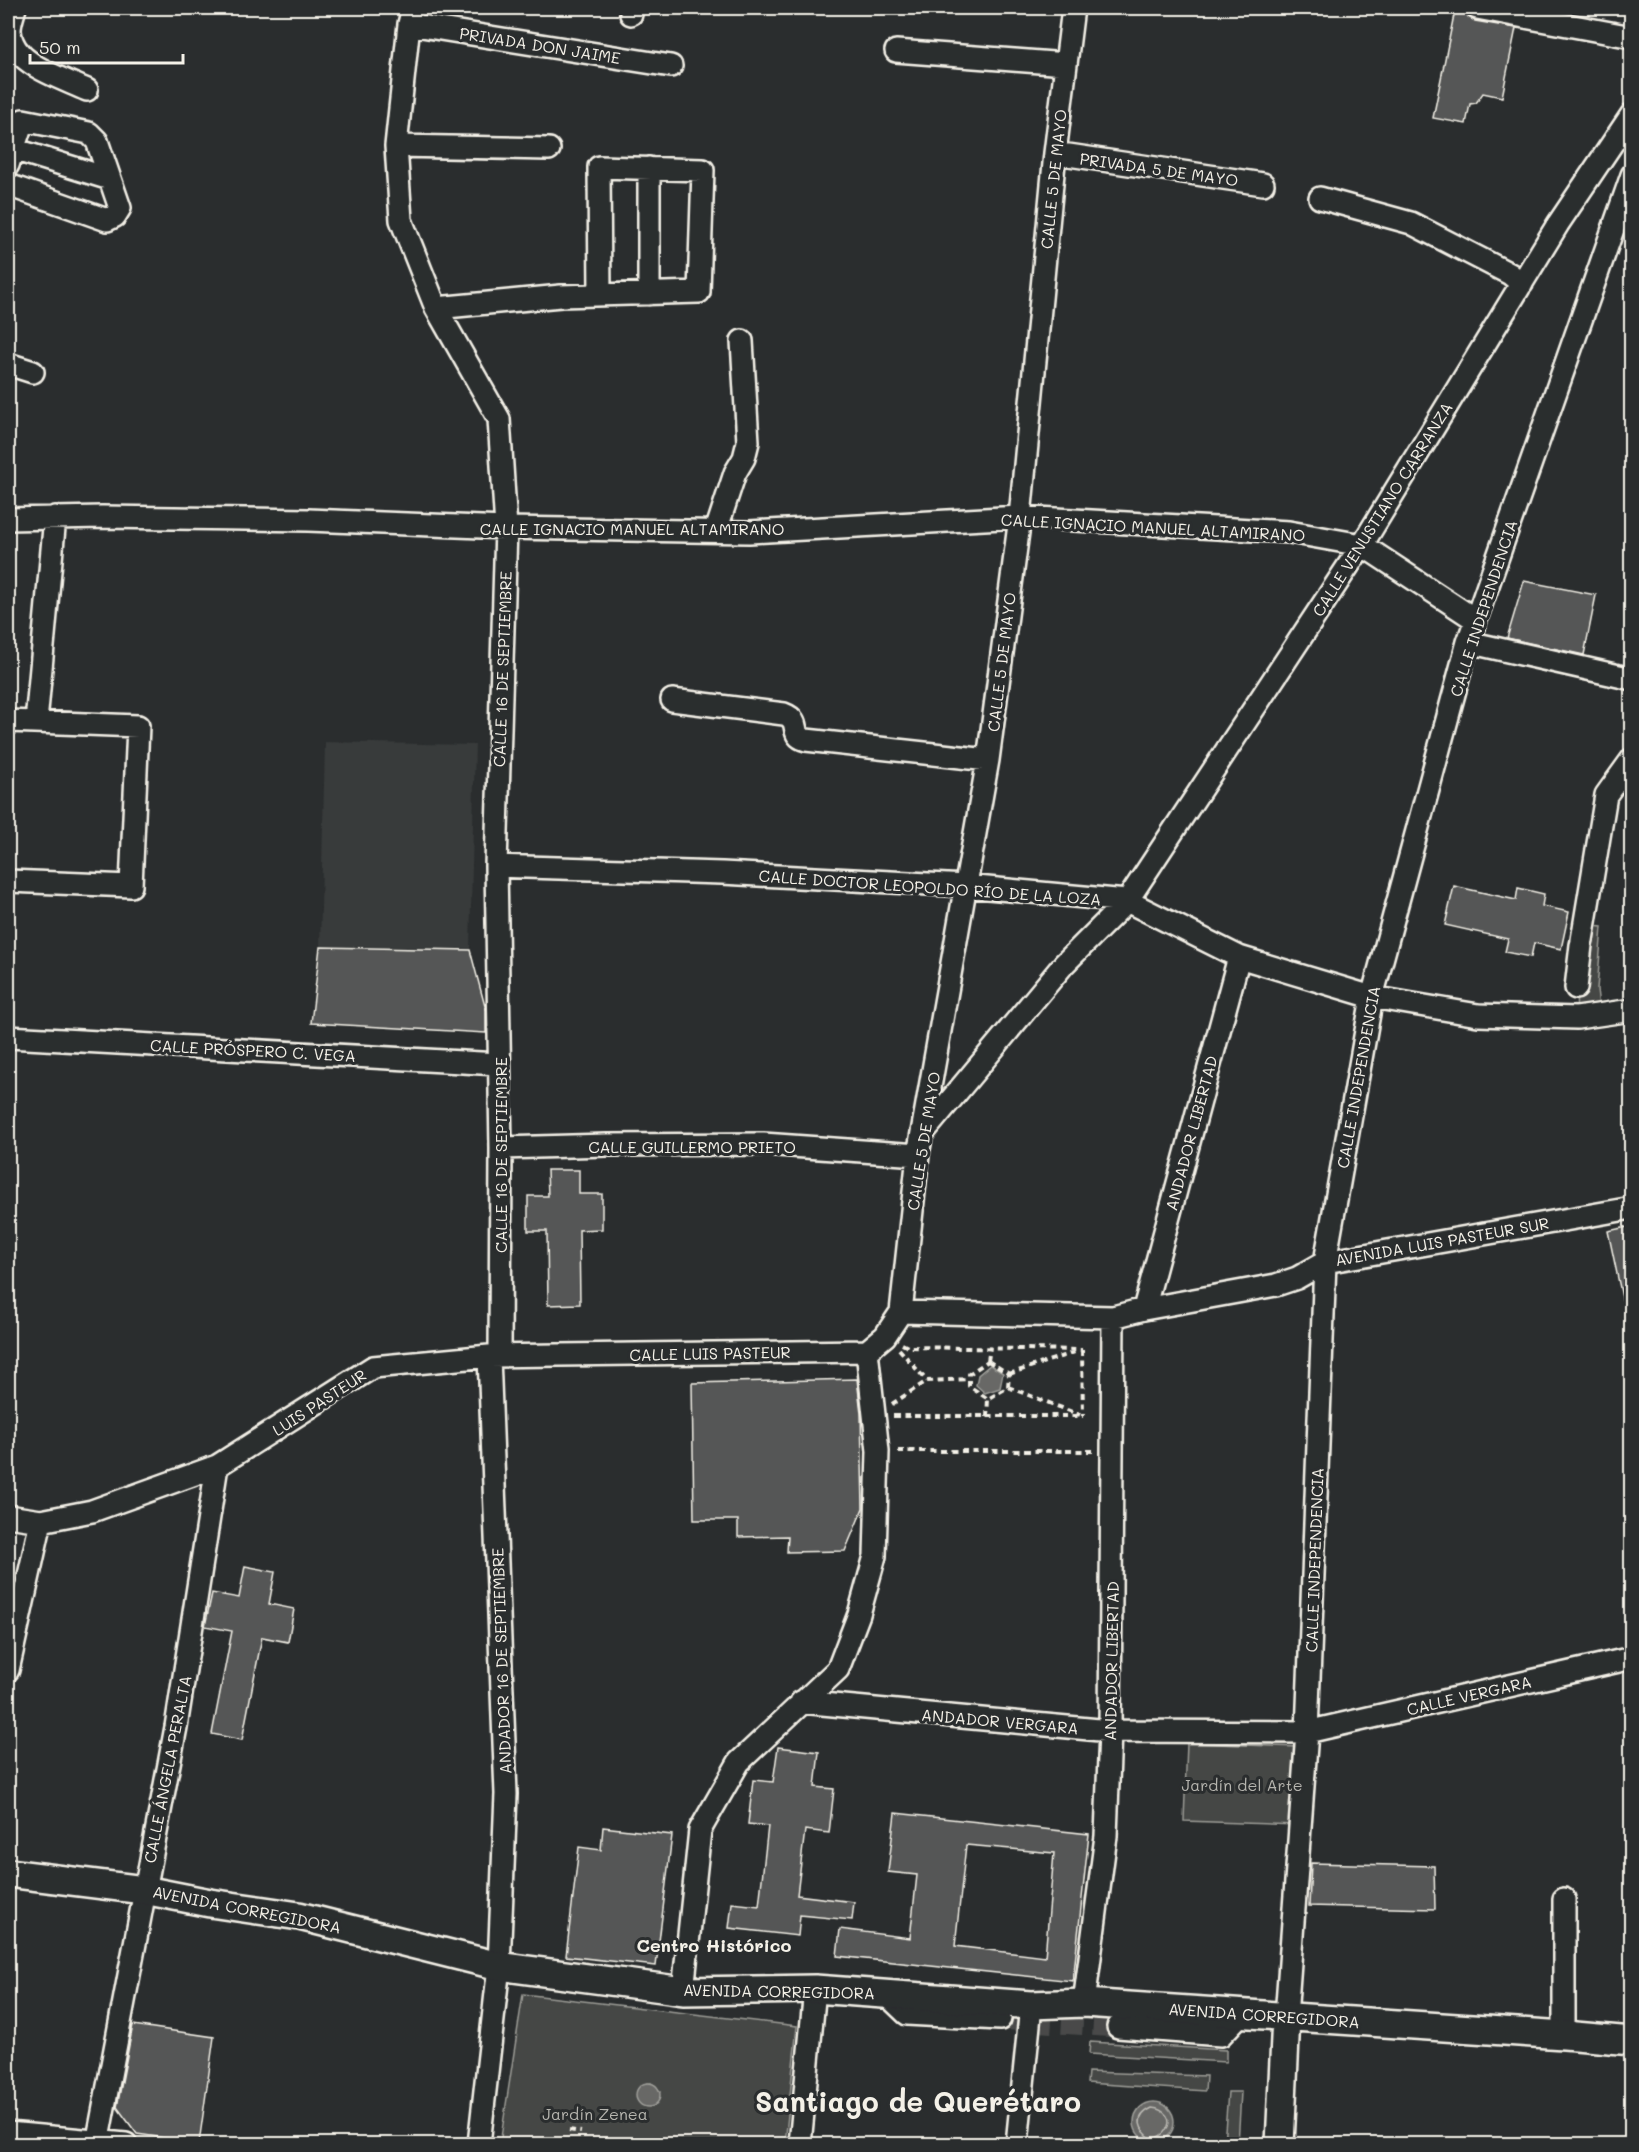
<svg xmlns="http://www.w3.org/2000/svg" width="1639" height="2152" viewBox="0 0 1639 2152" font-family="Mali,sans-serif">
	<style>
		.built { fill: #373a3a }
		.green { fill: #444645; stroke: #9c9c96; stroke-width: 1.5; fill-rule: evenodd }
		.water { fill: #676866; stroke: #9f9f9a; stroke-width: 1.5 }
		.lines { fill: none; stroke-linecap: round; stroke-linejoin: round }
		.shore { stroke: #bcbab4; stroke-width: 1.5 }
		.building { fill: #555756; stroke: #f4f1e8; stroke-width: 1.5; fill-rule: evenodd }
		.minor-tunnel { stroke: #484a4a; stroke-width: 21; stroke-dasharray: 21 10; stroke-linecap: butt }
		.minor-casing { stroke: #f4f1e8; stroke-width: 26 }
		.major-casing { stroke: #f4f1e8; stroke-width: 32 }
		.path { stroke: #f4f1e8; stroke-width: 4; stroke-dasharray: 6 4.5; stroke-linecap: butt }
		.minor { stroke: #2a2d2e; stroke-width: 21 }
		.major { stroke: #2a2d2e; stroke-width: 27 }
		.labels { text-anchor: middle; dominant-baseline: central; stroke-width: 6; stroke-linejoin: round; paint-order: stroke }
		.street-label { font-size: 16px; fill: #f4f1e8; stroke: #2a2d2e }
		.park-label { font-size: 16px; fill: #b6b5af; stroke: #2a2d2e }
		.neighbourhood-label { font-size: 18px; font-weight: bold; fill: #f4f1e8; stroke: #2a2d2e }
		.town-label { font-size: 28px; font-weight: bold; fill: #f4f1e8; stroke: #2a2d2e }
	</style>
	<rect width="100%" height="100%" fill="#2a2d2e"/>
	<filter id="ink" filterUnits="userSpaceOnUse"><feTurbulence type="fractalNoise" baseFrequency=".0167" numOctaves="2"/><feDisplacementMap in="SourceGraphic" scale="12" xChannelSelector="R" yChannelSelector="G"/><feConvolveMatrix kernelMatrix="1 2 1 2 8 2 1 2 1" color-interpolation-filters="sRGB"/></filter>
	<g filter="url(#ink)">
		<path class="built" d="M 325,742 L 475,745 L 470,950 L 320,947 Z"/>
		<path class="green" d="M 1584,925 L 1602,927 L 1597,989 L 1600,1016 L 1577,1018 L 1576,988 Z
			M 1187,1743 L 1300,1747 L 1297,1825 L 1184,1821 Z
			M 523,1994 L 797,2026 L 785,2144 L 500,2144 ZM 651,2083 L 656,2086 L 660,2092 L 649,2106 L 643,2105 L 638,2101 L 639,2088 L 644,2084 Z
			M 1090,2042 L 1226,2050 L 1226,2062 L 1089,2054 Z
			M 1088,2072 L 1206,2076 L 1205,2091 L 1087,2083 Z
			M 1228,2092 L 1241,2092 L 1238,2144 L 1224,2144 Z"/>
		<path class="water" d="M 990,1365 L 1003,1373 L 1000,1388 L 985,1393 L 976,1385 L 978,1375 Z
			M636 2095a12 12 0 1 1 24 0a12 12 0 1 1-24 0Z
			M1134 2122a20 20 0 1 1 40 0a20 20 0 1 1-40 0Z"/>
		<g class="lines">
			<path class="shore" d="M 1152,2108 C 1164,2109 1175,2120 1165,2131 C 1163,2135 1157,2137 1153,2140 C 1139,2130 1133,2117 1152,2108 Z"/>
		</g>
		<path class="building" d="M 1455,10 L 1465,12 L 1468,17 L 1475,21 L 1516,28 L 1502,97 L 1483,93 L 1476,103 L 1470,104 L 1466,124 L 1433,118 Z
			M 1524,581 L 1596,595 L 1584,655 L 1507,638 Z
			M 1454,886 L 1516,900 L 1518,888 L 1544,894 L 1542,906 L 1569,912 L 1561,949 L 1534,943 L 1531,957 L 1505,952 L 1508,939 L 1445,925 Z
			M 320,947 L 470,950 L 486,1010 L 486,1033 L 311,1023 Z
			M 547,1170 L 579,1170 L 579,1194 L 602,1194 L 602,1229 L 579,1230 L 580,1304 L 548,1305 L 547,1231 L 528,1231 L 528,1196 L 548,1196 Z
			M 1632,1226 L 1632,1306 L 1624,1307 L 1608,1231 Z
			M 857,1379 L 861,1413 L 863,1508 L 845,1551 L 787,1552 L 788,1536 L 738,1537 L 738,1520 L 694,1520 L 692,1383 Z
			M 245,1566 L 275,1572 L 269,1604 L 294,1609 L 288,1642 L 262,1637 L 242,1740 L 212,1734 L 232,1631 L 205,1626 L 212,1593 L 239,1598 Z
			M 778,1747 L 819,1752 L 815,1787 L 834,1789 L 829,1833 L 805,1830 L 797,1895 L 854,1902 L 852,1920 L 800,1915 L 798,1936 L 729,1928 L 732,1903 L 759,1906 L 768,1826 L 748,1824 L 753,1780 L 773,1782 Z
			M 895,1813 L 1089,1834 L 1073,1981 L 837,1956 L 840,1929 L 910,1938 L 917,1875 L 888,1872 ZM 966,1845 L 1054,1853 L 1045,1957 L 955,1946 Z
			M 603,1827 L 672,1835 L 656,1966 L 566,1956 L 579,1847 L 601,1850 Z
			M 1311,1863 L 1434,1866 L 1435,1909 L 1309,1906 Z
			M 133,2025 L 214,2037 L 199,2143 L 137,2134 L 117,2107 Z"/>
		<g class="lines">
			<path class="minor-tunnel" d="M 1000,2019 L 1118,2027"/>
			<g class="minor-casing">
				<path id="minor" d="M 15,8 C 13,15 10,23 10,30 C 10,64 62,78 87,90
					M 413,8 L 409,24 L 396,146 L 401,220 L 436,308 L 499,419 L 506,528 L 496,866 L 501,1148 L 500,1356
					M 1477,8 L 1632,37
					M 631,14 L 632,8
					M 409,24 L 671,66
					M 896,51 L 1066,64
					M 396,146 L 549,149
					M 13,149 L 110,179
					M 1055,153 L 1263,184
					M 8,165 L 23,120 L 89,133 L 97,141 L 120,208 L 115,216 L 107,220 L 8,185
					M 1320,198 L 1411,223 L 1510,274 L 1522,284
					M 649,294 L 649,168
					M 436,308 L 561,296 L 699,292 L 703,170 L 599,167 L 600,295
					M 8,364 L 33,372
					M 8,519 L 102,517 L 308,520 L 506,528 L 749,532 L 1020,517 L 1289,532 L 1362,545 L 1476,620
					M 716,531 L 735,473 L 744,458 L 748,442 L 742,341
					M 1468,642 L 1632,679
					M 672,700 L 784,714 C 803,721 788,735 806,740 L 988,760
					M 8,721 L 138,726 L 131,886 L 8,881
					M 36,722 L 55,517
					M 496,866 L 722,873 L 966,886 L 1127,901 L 1239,957 L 1372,997 L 1478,1015 L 1577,1018 L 1632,1010
					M 1582,940 L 1606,795 L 1632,759
					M 1576,988 L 1581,945
					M 8,1037 L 499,1064
					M 923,1133 L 1064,964 L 1127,901 L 1362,545 L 1558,224 L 1632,114
					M 501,1148 L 607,1145 L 763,1144 L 918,1155
					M 1144,1309 L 1239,957
					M 901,1312 L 1113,1317 L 1144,1309 L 1276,1285 L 1297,1278 L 1325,1262 L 1632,1208
					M 8,1516 L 41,1521 L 92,1511 L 217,1466 L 373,1367 L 489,1356 L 867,1351 L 885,1336 L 901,1312 L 918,1155 L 988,760 L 1020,517 L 1055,153 L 1073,8
					M 8,1670 L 41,1521
					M 801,1702 L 1110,1731 L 1307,1732 L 1632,1658
					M 683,1991 L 700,1830 L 739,1762 L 838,1669 L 859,1614 L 875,1556 L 878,1451 L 867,1351
					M 885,1993 L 907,2014 L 1000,2019
					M 1084,2003 L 1106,1836 L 1110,1731 L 1113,1317
					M 1286,2017 L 1307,1732 L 1325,1262 L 1372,997 L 1468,642 L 1632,175
					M 1118,2027 L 1221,2035 L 1241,2014
					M 1564,2035 L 1564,1899
					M 8,2133 L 126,2144
					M 97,2144 L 176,1727 L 217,1466
					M 479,2144 L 499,1966 L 506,1794 L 489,1356
					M 800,2144 L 815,1989
					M 1017,2144 L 1031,2005"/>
			</g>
			<g class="major-casing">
				<path id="major" d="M 8,1873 L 144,1890 L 210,1903 L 299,1916 L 499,1966 L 662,1988 L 683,1991 L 815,1989 L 1031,2005 L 1084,2003 L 1564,2035 L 1632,2041
					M 1280,2144 L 1286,2017"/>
			</g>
			<path class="path" d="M 902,1344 L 908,1347 L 1082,1350
				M 899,1349 L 927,1381
				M 1082,1350 L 1083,1416
				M 988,1361 L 1009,1374 L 1008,1387 L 988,1399 L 969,1386 L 969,1374 Z
				M 988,1361 L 990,1347
				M 1009,1374 L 1078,1351
				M 1008,1387 L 1080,1415
				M 892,1404 L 927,1381 L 969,1379
				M 893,1416 L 1083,1416
				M 987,1417 L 988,1399
				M 898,1451 L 1094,1451
				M 569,2130 L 581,2132"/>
			<use href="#minor" class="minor"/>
			<use href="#major" class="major"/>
		</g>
	</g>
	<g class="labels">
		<g class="street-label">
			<text transform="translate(540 45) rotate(9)">PRIVADA DON JAIME</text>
			<text transform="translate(1159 169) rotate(8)">PRIVADA 5 DE MAYO</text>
			<text transform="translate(1053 179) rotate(-84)">CALLE 5 DE MAYO</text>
			<text transform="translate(1382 509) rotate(-58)">CALLE VENUSTIANO CARRANZA</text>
			<text transform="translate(1153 527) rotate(3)">CALLE IGNACIO MANUEL ALTAMIRANO</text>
			<text x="632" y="528">CALLE IGNACIO MANUEL ALTAMIRANO</text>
			<text transform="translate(1483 608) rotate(-72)">CALLE INDEPENDENCIA</text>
			<text transform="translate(1001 662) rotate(-83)">CALLE 5 DE MAYO</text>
			<text transform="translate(502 669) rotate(-88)">CALLE 16 DE SEPTIEMBRE</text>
			<text transform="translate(930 887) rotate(4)">CALLE DOCTOR LEOPOLDO RÍO DE LA LOZA</text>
			<text transform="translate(253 1050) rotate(3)">CALLE PRÓSPERO C. VEGA</text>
			<text transform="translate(1358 1077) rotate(-80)">CALLE INDEPENDENCIA</text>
			<text transform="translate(1191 1133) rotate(-75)">ANDADOR LIBERTAD</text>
			<text transform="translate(923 1141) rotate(-81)">CALLE 5 DE MAYO</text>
			<text x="692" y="1146">CALLE GUILLERMO PRIETO</text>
			<text transform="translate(500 1155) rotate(-90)">CALLE 16 DE SEPTIEMBRE</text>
			<text transform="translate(1442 1241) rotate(-10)">AVENIDA LUIS PASTEUR SUR</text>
			<text transform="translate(710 1353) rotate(-1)">CALLE LUIS PASTEUR</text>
			<text transform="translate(319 1402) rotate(-33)">LUIS PASTEUR</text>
			<text transform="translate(1314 1560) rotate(-88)">CALLE INDEPENDENCIA</text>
			<text transform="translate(501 1661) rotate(-92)">ANDADOR 16 DE SEPTIEMBRE</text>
			<text transform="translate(1111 1661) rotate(-89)">ANDADOR LIBERTAD</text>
			<text transform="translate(1469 1695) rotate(-13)">CALLE VERGARA</text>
			<text transform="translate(1000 1721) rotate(5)">ANDADOR VERGARA</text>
			<text transform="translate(167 1769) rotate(-79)">CALLE ÁNGELA PERALTA</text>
			<text transform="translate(247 1909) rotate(11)">AVENIDA CORREGIDORA</text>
			<text transform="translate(779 1991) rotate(1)">AVENIDA CORREGIDORA</text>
			<text transform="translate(1264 2015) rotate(4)">AVENIDA CORREGIDORA</text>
		</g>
		<g class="park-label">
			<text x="1242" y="1784">Jardín del Arte</text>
			<text x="595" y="2113">Jardín Zenea</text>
		</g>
		<g class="neighbourhood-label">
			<text x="714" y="1945">Centro Histórico</text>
		</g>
		<g class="town-label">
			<text x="918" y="2101">Santiago de Querétaro</text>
		</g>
	</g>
	<rect width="1639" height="2152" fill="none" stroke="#2a2d2e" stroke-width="30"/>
	<rect x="15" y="15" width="1609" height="2122" fill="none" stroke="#f4f1e8" stroke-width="2" filter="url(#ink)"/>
	<path d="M30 54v9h153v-9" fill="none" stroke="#f4f1e8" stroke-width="3"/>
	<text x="39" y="54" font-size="18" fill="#f4f1e8" stroke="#2a2d2e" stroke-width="4.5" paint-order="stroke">50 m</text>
</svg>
